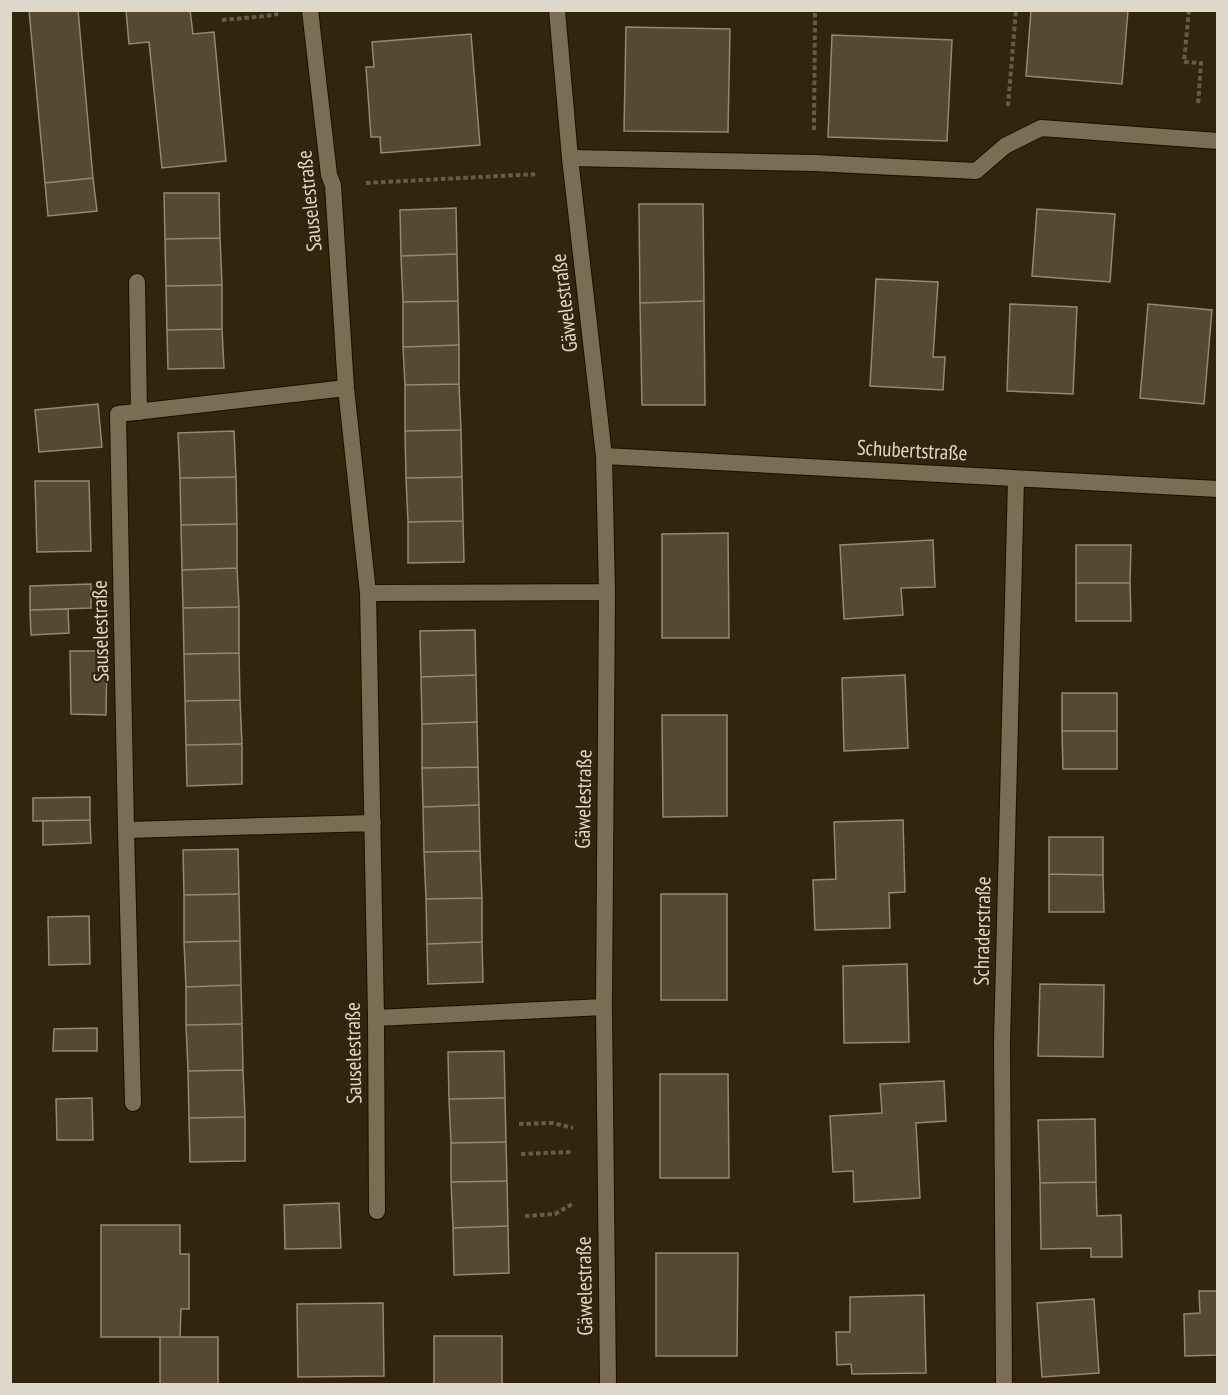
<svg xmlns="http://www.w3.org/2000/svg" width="1228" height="1395" viewBox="0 0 1228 1395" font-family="'PT Sans Narrow',sans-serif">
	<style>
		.building { fill: #564831; stroke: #96876e; stroke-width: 1.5 }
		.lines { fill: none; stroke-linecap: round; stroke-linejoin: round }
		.service-casing { stroke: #190e00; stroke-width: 18 }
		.minor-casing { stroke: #190e00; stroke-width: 18 }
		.path { stroke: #675c48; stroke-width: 4; stroke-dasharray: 4.5 3; stroke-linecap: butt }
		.service { stroke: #7b6d54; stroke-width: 16 }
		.minor { stroke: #7b6d54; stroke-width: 16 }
		.labels { text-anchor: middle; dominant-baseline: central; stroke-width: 4.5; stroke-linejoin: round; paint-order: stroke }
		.street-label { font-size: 21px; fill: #dfd7c9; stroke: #31250e }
	</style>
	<rect width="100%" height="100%" fill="#31250e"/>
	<path class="building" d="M 29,10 L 78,10 L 93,178 L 45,183 Z
		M 126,10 L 190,10 L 193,34 L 214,32 L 226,161 L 162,168 L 149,42 L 129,44 Z
		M 1031,10 L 1128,10 L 1122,84 L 1026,76 Z
		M 626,27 L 730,29 L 728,132 L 624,131 Z
		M 471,34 L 480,145 L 381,153 L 380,137 L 371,137 L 366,67 L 374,67 L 372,42 Z
		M 832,35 L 952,40 L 947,141 L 828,137 Z
		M 93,178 L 97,211 L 48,216 L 45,183 Z
		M 164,193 L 219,193 L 220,238 L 165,239 Z
		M 639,204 L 703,204 L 704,301 L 640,303 Z
		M 456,208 L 457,254 L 401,256 L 400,210 Z
		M 1037,209 L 1115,214 L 1110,282 L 1032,276 Z
		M 220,238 L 222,285 L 166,286 L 165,239 Z
		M 457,254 L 458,301 L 403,302 L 401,256 Z
		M 876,279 L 938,282 L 933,357 L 945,357 L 943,390 L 870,386 Z
		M 222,285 L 222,329 L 167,330 L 166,286 Z
		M 458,301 L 459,345 L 403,347 L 403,302 Z
		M 704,301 L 705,405 L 642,405 L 640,303 Z
		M 1010,304 L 1077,307 L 1073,394 L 1007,391 Z
		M 1148,304 L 1212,310 L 1204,404 L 1140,398 Z
		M 222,329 L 224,368 L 168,369 L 167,330 Z
		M 459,345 L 459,384 L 405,385 L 403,347 Z
		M 459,384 L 461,430 L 405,431 L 405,385 Z
		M 98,404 L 102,447 L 39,452 L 35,410 Z
		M 461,430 L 462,477 L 406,478 L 405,431 Z
		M 234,431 L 236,477 L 180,478 L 178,433 Z
		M 236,477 L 237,524 L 181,525 L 180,478 Z
		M 462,477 L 463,521 L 408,522 L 406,478 Z
		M 35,481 L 89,481 L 91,551 L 37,552 Z
		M 463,521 L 464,562 L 408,563 L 408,522 Z
		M 237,524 L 237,568 L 182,570 L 181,525 Z
		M 728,533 L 729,638 L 662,638 L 662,534 Z
		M 933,540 L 935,587 L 901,588 L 903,615 L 844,619 L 840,545 Z
		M 1076,545 L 1131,545 L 1130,583 L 1076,583 Z
		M 237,568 L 239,607 L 183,608 L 182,570 Z
		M 1076,583 L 1130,583 L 1131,621 L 1076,621 Z
		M 91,584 L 91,608 L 30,610 L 30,586 Z
		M 239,607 L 239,653 L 184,654 L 183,608 Z
		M 68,609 L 69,633 L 31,635 L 30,610 Z
		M 475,630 L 476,675 L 421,677 L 420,631 Z
		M 70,651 L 107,651 L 106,715 L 71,714 Z
		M 239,653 L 240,700 L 185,701 L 184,654 Z
		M 476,675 L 477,722 L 422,724 L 421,677 Z
		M 905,675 L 908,748 L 844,751 L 842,678 Z
		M 1062,693 L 1117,693 L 1117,731 L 1062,731 Z
		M 240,700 L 242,744 L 186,745 L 185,701 Z
		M 662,715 L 727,715 L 727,816 L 663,817 Z
		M 477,722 L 478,767 L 422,768 L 422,724 Z
		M 1062,731 L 1117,731 L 1117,769 L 1063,769 Z
		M 242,744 L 242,784 L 187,786 L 186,745 Z
		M 478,767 L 479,805 L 423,807 L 422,768 Z
		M 90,797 L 90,820 L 33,821 L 33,798 Z
		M 479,805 L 480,851 L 424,852 L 423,807 Z
		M 90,820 L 91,843 L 43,845 L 43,821 Z
		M 903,820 L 905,892 L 889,893 L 890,928 L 815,930 L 813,880 L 836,879 L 834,822 Z
		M 1049,837 L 1103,837 L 1103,875 L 1049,874 Z
		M 238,849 L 239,894 L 184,895 L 183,850 Z
		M 480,851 L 482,898 L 426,899 L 424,852 Z
		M 1049,874 L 1103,875 L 1104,912 L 1049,912 Z
		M 239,894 L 240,941 L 184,942 L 184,895 Z
		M 661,894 L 727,894 L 727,1000 L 661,1000 Z
		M 482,898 L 482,942 L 427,944 L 426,899 Z
		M 89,916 L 90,964 L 49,965 L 48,917 Z
		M 240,941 L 241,985 L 186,987 L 184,942 Z
		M 482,942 L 483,982 L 428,984 L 427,944 Z
		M 907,964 L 909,1042 L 844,1043 L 843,966 Z
		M 1040,984 L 1104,985 L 1103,1057 L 1038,1056 Z
		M 241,985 L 242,1024 L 186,1025 L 186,987 Z
		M 242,1024 L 243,1070 L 188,1071 L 186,1025 Z
		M 97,1028 L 97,1051 L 53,1051 L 54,1029 Z
		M 504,1051 L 505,1098 L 449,1099 L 448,1052 Z
		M 243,1070 L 245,1117 L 189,1118 L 188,1071 Z
		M 660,1074 L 728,1074 L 729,1178 L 660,1178 Z
		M 944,1081 L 946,1121 L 916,1123 L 920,1198 L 854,1202 L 853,1171 L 833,1172 L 830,1116 L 882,1113 L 880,1084 Z
		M 92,1098 L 93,1140 L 57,1140 L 56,1099 Z
		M 505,1098 L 506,1142 L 451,1143 L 449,1099 Z
		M 245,1117 L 245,1161 L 190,1162 L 189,1118 Z
		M 1095,1119 L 1096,1182 L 1040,1183 L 1038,1120 Z
		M 506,1142 L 507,1181 L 451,1182 L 451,1143 Z
		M 507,1181 L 508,1226 L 453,1228 L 451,1182 Z
		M 1096,1182 L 1097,1216 L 1121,1215 L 1122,1257 L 1091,1257 L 1091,1248 L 1041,1249 L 1040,1183 Z
		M 339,1203 L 341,1248 L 285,1249 L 284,1205 Z
		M 101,1225 L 180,1225 L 180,1254 L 189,1254 L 189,1309 L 181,1309 L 180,1337 L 101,1337 Z
		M 508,1226 L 509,1273 L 454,1275 L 453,1228 Z
		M 656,1253 L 738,1253 L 737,1356 L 656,1356 Z
		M 1199,1291 L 1218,1291 L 1218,1355 L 1185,1356 L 1184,1314 L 1200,1313 Z
		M 924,1295 L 926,1373 L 852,1374 L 851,1364 L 837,1365 L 836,1332 L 850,1332 L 850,1297 Z
		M 1094,1299 L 1099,1373 L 1042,1377 L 1037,1303 Z
		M 383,1303 L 384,1376 L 298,1377 L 297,1304 Z
		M 434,1336 L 502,1336 L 502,1384 L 434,1384 Z
		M 160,1337 L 218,1337 L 218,1384 L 160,1384 Z"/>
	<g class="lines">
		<g class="service-casing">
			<path id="service" d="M 570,158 L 814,163 L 976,171 L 1005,146 L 1041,128 L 1218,141
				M 137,282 L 139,412
				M 126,830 L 133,1103"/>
		</g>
		<g class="minor-casing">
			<path id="minor" d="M 310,10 L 329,175 L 333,185 L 346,388 L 368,593 L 376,1018 L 377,1211
				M 557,10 L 570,158 L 604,456 L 607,592 L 604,1007 L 608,1384
				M 346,388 L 118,414 L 126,830 L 373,823
				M 604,456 L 1218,489
				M 368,593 L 607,592
				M 376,1018 L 604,1007
				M 1004,1384 L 1002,1042 L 1016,479"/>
		</g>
		<path class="path" d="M 1189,10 L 1184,62 L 1201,63 L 1198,106
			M 222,20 L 266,16 L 278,14
			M 1008,106 L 1016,10
			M 814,130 L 815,10
			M 366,183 L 538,174
			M 519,1124 L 553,1123 L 573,1128
			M 521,1154 L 572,1152
			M 525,1216 L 555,1214 L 572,1204"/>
		<use href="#service" class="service"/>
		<use href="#minor" class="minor"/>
	</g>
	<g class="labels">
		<g class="street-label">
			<text transform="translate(309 201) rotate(-96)">Sauselestraße</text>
			<text transform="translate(564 303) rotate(-97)">Gäwelestraße</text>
			<text transform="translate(912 450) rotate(3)">Schubertstraße</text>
			<text transform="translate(100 631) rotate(-91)">Sauselestraße</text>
			<text transform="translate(583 799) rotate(-89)">Gäwelestraße</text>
			<text transform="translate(982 931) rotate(-89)">Schraderstraße</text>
			<text transform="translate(353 1053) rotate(-91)">Sauselestraße</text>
			<text transform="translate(584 1286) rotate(-91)">Gäwelestraße</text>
		</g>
	</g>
	<rect width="1228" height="1395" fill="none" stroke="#dfd7c9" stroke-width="24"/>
</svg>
